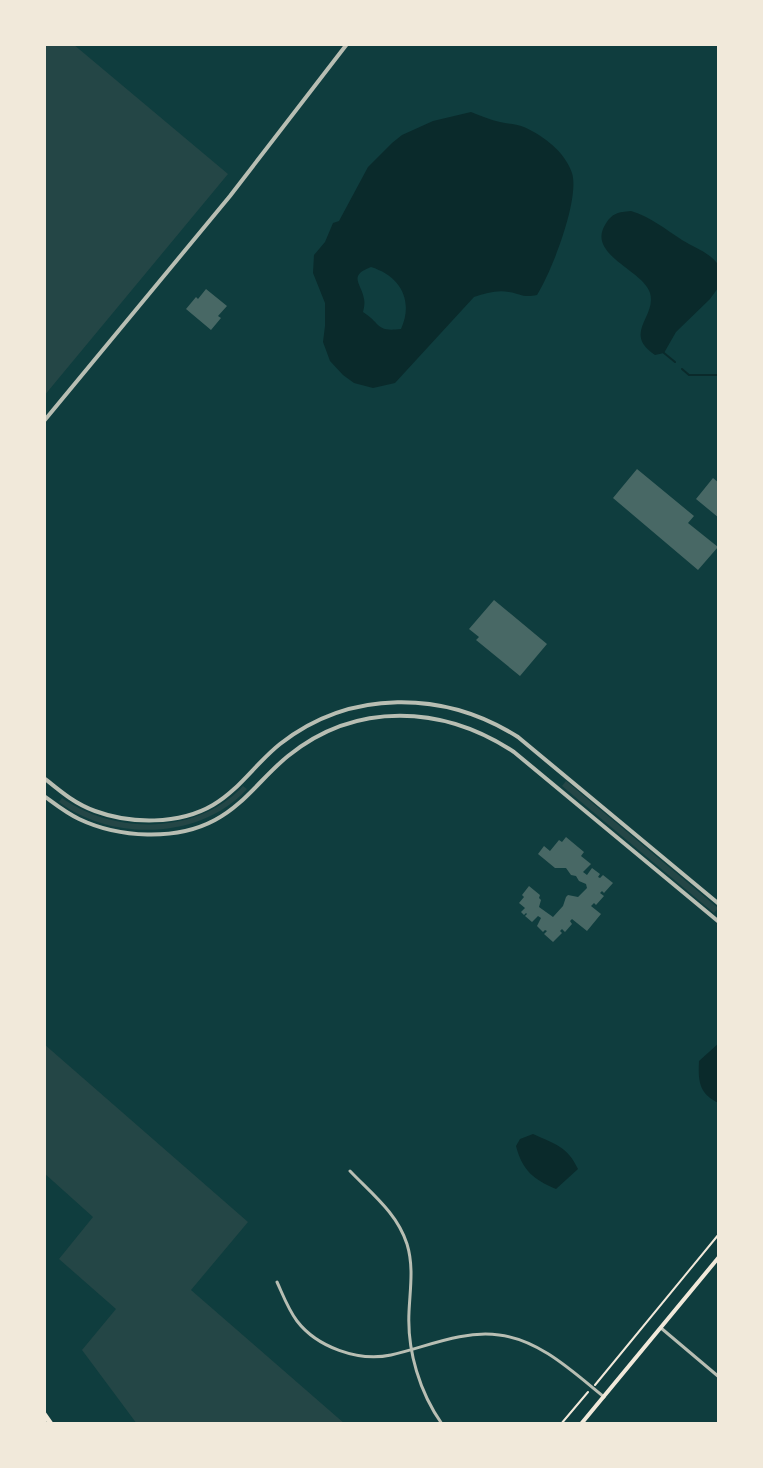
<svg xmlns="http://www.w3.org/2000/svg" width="763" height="1468" viewBox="0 0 763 1468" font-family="Karla,sans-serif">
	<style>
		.green { fill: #244646 }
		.water { fill: #0a2a2b; fill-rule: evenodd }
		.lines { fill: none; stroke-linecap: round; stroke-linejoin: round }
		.stream { stroke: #0a2a2b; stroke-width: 2 }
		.building { fill: #486865 }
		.path { stroke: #f1e9da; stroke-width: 2 }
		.minor { stroke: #b8beb3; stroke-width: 3 }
		.tertiary { stroke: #b8beb3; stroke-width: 4 }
		.secondary { stroke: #f1e9da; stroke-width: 4 }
		.primary { stroke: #f1e9da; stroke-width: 5 }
	</style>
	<rect width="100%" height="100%" fill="#0f3d3e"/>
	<path class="green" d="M 44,44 L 73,44 L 228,174 L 44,396 Z
		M 566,781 L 718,908 L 714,913 L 562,786 Z
		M 243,786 L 247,789 C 201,840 112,842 59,802 L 62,798 C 115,835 198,835 243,786 Z
		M 44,1044 L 248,1222 L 191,1290 L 345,1424 L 137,1424 L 82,1350 L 116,1309 L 59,1259 L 93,1217 L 44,1173 Z"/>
	<path class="water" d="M 471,112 C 481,116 491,120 500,122 C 508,124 517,124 524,127 C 544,136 565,152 572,173 C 580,199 552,271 537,295 C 523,298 521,294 509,292 C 497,290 486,293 474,297 L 395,383 L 373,388 L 354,383 L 343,375 L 330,361 L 323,342 L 325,326 L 325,303 L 313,273 L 314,255 L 325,242 L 333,223 L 339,221 L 368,167 L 392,143 L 402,135 L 433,121 ZM 371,267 C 400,276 414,300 401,329 C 375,332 382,324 363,312 C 364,308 365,303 364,299 C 362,284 347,276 371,267 Z
		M 631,211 C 651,217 665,229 682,240 C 695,248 711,253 719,266 L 718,288 L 710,299 L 676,332 L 664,353 L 655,355 C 622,333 657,317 650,293 C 643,270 587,255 605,225 C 612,213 618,212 631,211 Z
		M 719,1043 L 719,1103 C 699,1094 698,1081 699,1061 Z
		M 533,1134 C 555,1144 567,1146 578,1169 L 556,1189 C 534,1180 522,1170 516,1146 L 520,1139 Z"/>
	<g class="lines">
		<path class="stream" d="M 664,353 L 675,362
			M 682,369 L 689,375 L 719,375"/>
	</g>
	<path class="building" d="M 206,289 L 227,306 L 218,316 L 221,318 L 211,330 L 186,309 L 196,297 L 198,299 Z
		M 637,469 L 694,516 L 688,523 L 718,547 L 698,570 L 613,498 Z
		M 713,478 L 719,483 L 719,518 L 696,499 Z
		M 494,600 L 547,644 L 520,676 L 476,640 L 479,637 L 469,629 Z
		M 566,837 L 584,852 L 581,856 L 591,864 L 583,872 L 587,875 L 592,868 L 600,874 L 598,877 L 600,878 L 603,875 L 613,883 L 604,893 L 602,891 L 600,893 L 604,896 L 596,905 L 594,903 L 591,906 L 601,914 L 587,931 L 572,919 L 570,921 L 572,924 L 565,932 L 562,929 L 560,931 L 562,933 L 553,942 L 544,934 L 547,931 L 545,930 L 543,932 L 537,926 L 541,918 L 538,916 L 532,922 L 525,916 L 527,914 L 526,913 L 524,915 L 521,912 L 525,908 L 519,903 L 524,897 L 522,895 L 529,886 L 540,895 L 539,898 L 541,900 L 539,907 L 553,917 L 563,906 L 566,897 L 568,895 L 578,897 L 587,888 L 586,884 L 579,881 L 576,876 L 571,875 L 566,868 L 555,868 L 538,854 L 544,846 L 550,851 L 559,840 L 562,842 Z"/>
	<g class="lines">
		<path class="path" d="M 595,1385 L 719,1234
			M 561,1424 L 588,1392"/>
		<path class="minor" d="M 350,1171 C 372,1194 397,1213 407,1244 C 414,1267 410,1289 409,1312 C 407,1351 420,1393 442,1424
			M 277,1282 C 283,1295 288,1309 297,1321 C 317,1347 358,1362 391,1355 C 426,1347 462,1330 499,1335 C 540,1340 573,1372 604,1397
			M 661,1328 L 719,1377"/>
		<path class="tertiary" d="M 44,421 L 230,196 L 347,44
			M 44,778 C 60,791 75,804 95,811 C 130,824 179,825 213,805 C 239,790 256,763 280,744 C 350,689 444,690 518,737 L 719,904
			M 44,796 C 55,804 66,813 79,819 C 119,838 176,841 215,820 C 244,805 263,776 288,756 C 356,701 443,705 514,752 L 719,922"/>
		<path class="secondary" d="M 581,1424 L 719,1257"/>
		<path class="primary" d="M 44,1414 L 51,1424"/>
	</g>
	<rect width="763" height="1468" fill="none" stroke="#f1e9da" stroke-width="92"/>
</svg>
